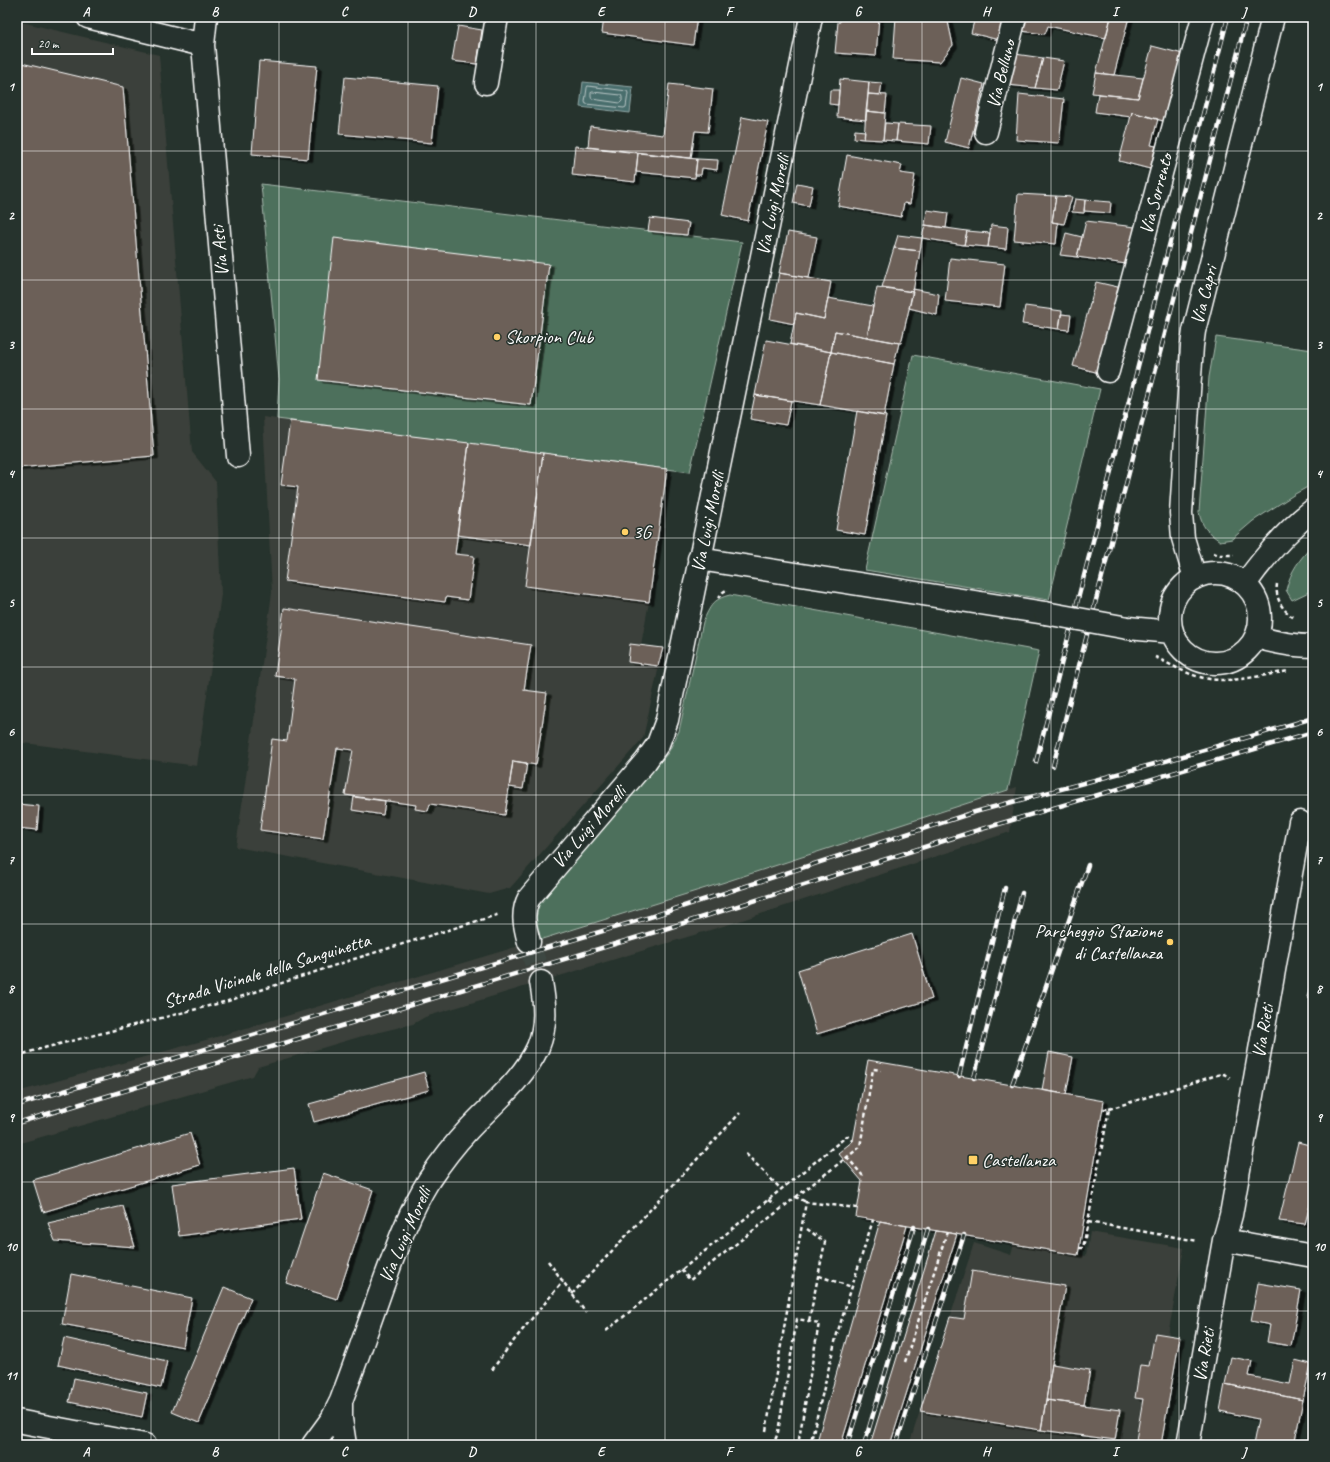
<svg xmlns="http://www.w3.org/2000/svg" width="1330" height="1462" viewBox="0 0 1330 1462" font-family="Caveat,sans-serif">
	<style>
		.built { fill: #3b403a }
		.green { fill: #4e705b; stroke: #a6b8ad }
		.water { fill: #4a6e6d; stroke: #92a8a7 }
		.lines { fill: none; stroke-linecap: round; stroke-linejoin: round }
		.shore { stroke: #b7c5c5; stroke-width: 1 }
		.building { fill: #6c6058; stroke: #fff; filter: url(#shadow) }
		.street-tunnel { stroke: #3c4742; stroke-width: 22; stroke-dasharray: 22 11; stroke-linecap: butt }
		.street-casing { stroke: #fff; stroke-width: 25 }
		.path { stroke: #fff; stroke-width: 2.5; stroke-dasharray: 4 3; stroke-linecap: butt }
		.street { stroke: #26332d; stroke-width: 22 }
		.rail-casing { stroke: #fff; stroke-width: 4.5 }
		.rail { stroke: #26332d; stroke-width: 3; stroke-dasharray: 9; stroke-linecap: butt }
		.street-bridge-casing { stroke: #fff; stroke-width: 25; stroke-linecap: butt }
		.street-bridge { stroke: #26332d; stroke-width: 22 }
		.grid { fill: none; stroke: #fff; stroke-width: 1; stroke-opacity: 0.55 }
		.poi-dot { fill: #ffd166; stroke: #26332d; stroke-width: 1.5 }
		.labels { text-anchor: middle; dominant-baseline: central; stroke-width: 3; stroke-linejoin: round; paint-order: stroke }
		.street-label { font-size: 19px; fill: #fff; stroke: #26332d }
		.poi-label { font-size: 19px; fill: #fff; stroke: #26332d; text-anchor: start }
		.neatline { fill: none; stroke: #fff; stroke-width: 1.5 }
		.grid-label { font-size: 13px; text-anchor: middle; font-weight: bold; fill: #fff }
	</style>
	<defs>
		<filter id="shadow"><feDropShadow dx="4.5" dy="2.5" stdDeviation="0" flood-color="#0009"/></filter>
	</defs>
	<rect width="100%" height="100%" fill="#26332d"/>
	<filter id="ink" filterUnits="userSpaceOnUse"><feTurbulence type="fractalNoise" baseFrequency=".025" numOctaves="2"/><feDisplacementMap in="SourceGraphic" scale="8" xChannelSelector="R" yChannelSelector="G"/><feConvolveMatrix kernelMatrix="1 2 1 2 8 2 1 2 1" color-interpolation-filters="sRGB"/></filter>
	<g filter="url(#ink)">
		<path class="built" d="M 17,21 L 159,55 L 192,452 L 216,482 L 221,594 L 197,766 L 17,742 Z
			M 263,417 L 290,421 L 649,602 L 641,645 L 663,648 L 643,738 L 510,888 L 489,894 L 236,847 L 272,593 Z
			M 1017,787 L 1010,832 L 730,924 L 425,1017 L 413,1024 L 359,1037 L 258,1067 L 253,1076 L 17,1144 L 17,1092 L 213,1038 L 539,940 L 725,882 Z
			M 1090,1232 L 1184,1248 L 1168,1335 L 1155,1333 L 1149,1366 L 1140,1365 L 1135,1398 L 1143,1399 L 1136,1440 L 1161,1445 L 909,1445 L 974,1243 L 1011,1255 L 1014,1244 L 1086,1256 Z"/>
		<path class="green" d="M 261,184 L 742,242 L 690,472 L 277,419 L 279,379 Z
			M 1216,337 L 1313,350 L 1313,484 L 1295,494 L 1253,521 L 1232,539 L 1220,541 C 1207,532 1202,527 1199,512 L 1209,377 Z
			M 913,355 L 1100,389 L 1049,600 L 865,570 Z
			M 1313,545 L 1313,590 L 1292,600 L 1286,590 C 1291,570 1299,560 1313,545 Z
			M 730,595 L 1039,651 L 1008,790 L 725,882 L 539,940 L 535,916 L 538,901 L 668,753 L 679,731 L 703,622 C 710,606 713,599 730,595 Z"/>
		<path class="water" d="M 583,82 L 633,87 L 630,113 L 580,107 Z"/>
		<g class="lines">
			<path class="shore" d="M 588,86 L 627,91 L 628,93 L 626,107 L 624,108 L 586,104 L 585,102 L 587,88 Z
				M 593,92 L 621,95 L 622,97 L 622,101 L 620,103 L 592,99 L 591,97 L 591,93 Z"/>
		</g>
		<path class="building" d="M 604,17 L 697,17 L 693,45 L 602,33 Z
			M 841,17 L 879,17 L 876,56 L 835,53 L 838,22 L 840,22 Z
			M 896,17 L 947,17 L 953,45 L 940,62 L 893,59 Z
			M 975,17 L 1005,17 L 999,40 L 971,33 Z
			M 1024,17 L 1111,17 L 1106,38 L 1048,26 L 1045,34 L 1021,31 Z
			M 1111,17 L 1129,17 L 1114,75 L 1096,73 Z
			M 458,26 L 482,30 L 477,64 L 452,61 Z
			M 1152,46 L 1183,54 L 1163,121 L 1132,112 L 1131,117 L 1095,112 L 1098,94 L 1138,98 Z
			M 1015,54 L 1043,58 L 1035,88 L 1008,85 Z
			M 1043,58 L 1064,61 L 1057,90 L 1035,88 Z
			M 259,61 L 317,66 L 308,159 L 252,154 Z
			M 17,62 L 123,87 L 154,456 L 17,468 Z
			M 1096,73 L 1143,78 L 1138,98 L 1092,93 Z
			M 345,77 L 438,86 L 432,143 L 339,134 Z
			M 961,78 L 984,84 L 969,148 L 945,142 Z
			M 840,79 L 869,82 L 866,120 L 837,117 Z
			M 869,82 L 882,83 L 880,95 L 868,94 Z
			M 669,84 L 713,89 L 708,132 L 695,131 L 691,158 L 588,147 L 590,126 L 663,135 Z
			M 830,90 L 839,90 L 838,105 L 829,104 Z
			M 868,94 L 887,95 L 885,113 L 866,111 Z
			M 1019,94 L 1064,99 L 1059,143 L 1016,140 Z
			M 866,111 L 885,113 L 883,140 L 864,139 Z
			M 1132,112 L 1158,119 L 1151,145 L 1156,146 L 1150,169 L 1119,161 Z
			M 742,117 L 768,122 L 748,221 L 722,215 Z
			M 885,123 L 898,124 L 896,141 L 883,140 Z
			M 898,124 L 931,126 L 929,144 L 896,141 Z
			M 855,130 L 865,131 L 864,139 L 854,138 Z
			M 575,146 L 638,153 L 635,182 L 572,175 Z
			M 638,153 L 697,159 L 695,178 L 636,172 Z
			M 847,155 L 902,165 L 900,173 L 915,175 L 910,204 L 904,203 L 901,217 L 838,206 Z
			M 697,159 L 718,160 L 717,170 L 702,168 L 701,175 L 695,175 Z
			M 797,183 L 813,186 L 809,206 L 793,203 Z
			M 1018,194 L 1056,196 L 1052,222 L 1058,223 L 1056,244 L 1014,240 Z
			M 1056,196 L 1072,197 L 1064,224 L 1052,222 Z
			M 1075,199 L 1085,200 L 1084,213 L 1072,212 Z
			M 1085,200 L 1111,202 L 1110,213 L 1084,211 Z
			M 927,210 L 948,213 L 946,228 L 925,225 Z
			M 650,218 L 689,223 L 687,235 L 648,231 Z
			M 1086,221 L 1135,227 L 1126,264 L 1077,257 Z
			M 925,225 L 967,231 L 964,245 L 922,238 Z
			M 991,225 L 1008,227 L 1006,249 L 988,247 Z
			M 967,231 L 990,233 L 988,247 L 964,245 Z
			M 788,232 L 817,237 L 809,278 L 779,273 Z
			M 1066,233 L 1082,237 L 1077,257 L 1060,255 Z
			M 898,235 L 922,238 L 920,251 L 894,248 Z
			M 334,238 L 549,264 L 531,405 L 318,380 Z
			M 894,248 L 920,251 L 913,292 L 882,287 Z
			M 950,258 L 1005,264 L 1000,307 L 945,301 Z
			M 779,273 L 831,282 L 824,319 L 796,313 L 794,324 L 770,319 Z
			M 1096,282 L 1122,288 L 1099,373 L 1073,366 Z
			M 877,287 L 913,292 L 901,343 L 867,337 Z
			M 913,289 L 939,294 L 937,315 L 909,308 Z
			M 828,298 L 873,306 L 867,337 L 835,331 L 831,352 L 790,344 L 796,313 L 824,319 Z
			M 1025,306 L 1062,311 L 1059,329 L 1022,324 Z
			M 1061,314 L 1071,315 L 1069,330 L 1059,329 Z
			M 835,331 L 899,343 L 894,364 L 831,352 Z
			M 766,340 L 831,352 L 820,405 L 755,395 Z
			M 831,352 L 894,364 L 884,416 L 820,405 Z
			M 755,395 L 791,401 L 786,425 L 750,419 Z
			M 857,411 L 886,416 L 865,535 L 836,530 Z
			M 290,421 L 469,443 L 455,554 L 474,556 L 468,600 L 446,597 L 445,602 L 285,581 L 298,487 L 281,485 Z
			M 469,443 L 543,453 L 531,545 L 457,535 Z
			M 543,453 L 667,469 L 649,602 L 525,586 Z
			M 284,608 L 531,645 L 524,690 L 547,693 L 536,765 L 513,761 L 505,815 L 430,804 L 428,811 L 415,809 L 416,805 L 345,795 L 353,750 L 337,748 L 323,839 L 260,830 L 272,739 L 287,741 L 295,679 L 275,676 Z
			M 630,644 L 663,648 L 658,666 L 628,662 Z
			M 513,761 L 527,763 L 523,789 L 509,787 Z
			M 354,797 L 385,801 L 383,815 L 352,810 Z
			M 17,804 L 39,806 L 37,830 L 17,828 Z
			M 912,934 L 932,999 L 817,1034 L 798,970 Z
			M 1313,974 L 1313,998 L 1307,997 Z
			M 1049,1052 L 1073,1057 L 1066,1094 L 1042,1090 Z
			M 868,1060 L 1104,1101 L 1078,1255 L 856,1217 L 862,1181 L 838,1153 L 853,1141 Z
			M 424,1072 L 429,1090 L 314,1122 L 309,1104 Z
			M 190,1133 L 200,1165 L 43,1212 L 33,1180 Z
			M 1298,1142 L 1313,1146 L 1313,1193 L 1305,1224 L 1279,1221 Z
			M 294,1168 L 301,1219 L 179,1236 L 172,1184 Z
			M 323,1173 L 373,1190 L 337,1299 L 286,1283 Z
			M 123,1206 L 135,1247 L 55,1241 L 48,1223 Z
			M 880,1221 L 907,1226 L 841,1445 L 816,1445 Z
			M 936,1231 L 957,1234 L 890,1445 L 870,1445 Z
			M 972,1271 L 1065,1286 L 1041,1430 L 920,1411 L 950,1317 L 964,1319 Z
			M 71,1274 L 192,1298 L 183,1347 L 62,1324 Z
			M 1258,1283 L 1301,1290 L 1291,1346 L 1267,1342 L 1270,1325 L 1251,1321 Z
			M 224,1287 L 251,1298 L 199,1423 L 172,1412 Z
			M 1155,1333 L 1180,1337 L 1161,1445 L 1136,1440 L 1143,1399 L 1135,1398 L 1140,1365 L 1149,1366 Z
			M 64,1338 L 167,1361 L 161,1388 L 58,1365 Z
			M 1231,1357 L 1252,1361 L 1249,1376 L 1290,1384 L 1295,1360 L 1311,1364 L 1303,1400 L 1225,1384 Z
			M 1052,1364 L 1090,1370 L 1084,1405 L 1046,1400 Z
			M 74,1378 L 147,1393 L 142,1417 L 69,1402 Z
			M 1225,1384 L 1303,1400 L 1294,1445 L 1253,1445 L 1258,1419 L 1220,1411 Z
			M 1046,1400 L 1120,1410 L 1115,1440 L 1041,1430 Z
			M 1217,1441 L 1239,1445 L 1216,1445 Z"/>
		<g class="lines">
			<path class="street-tunnel" d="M 529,942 L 541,982"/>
			<g class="street-casing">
				<path id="street" d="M 88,17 L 203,45
					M 206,17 L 203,45 L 238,456
					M 486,83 L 497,17
					M 986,132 L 1015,17
					M 1108,371 L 1203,17
					M 699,559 L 1045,613
					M1170 618a45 45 0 1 1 90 0a45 45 0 1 1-90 0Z
					M 1195,578 L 1183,538 L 1181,513 L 1192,346 L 1194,331 L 1273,17
					M 1245,584 C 1265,556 1286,531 1313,510
					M 1128,628 L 1172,632
					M 1257,637 C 1276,643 1293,646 1313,646
					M 529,942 C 525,927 521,913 529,898 L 646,761 L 658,744 L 667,720 L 811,17
					M 1224,1240 L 1313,1256
					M 341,1401 L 341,1419 L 345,1445
					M 17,1421 L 145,1445
					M 313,1445 L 332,1419 L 341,1401 C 355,1364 368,1327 381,1290 C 395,1252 408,1214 429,1180 C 441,1162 454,1145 468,1130 C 492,1104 523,1080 538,1047 C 547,1025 545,1004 541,982
					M 1188,1445 L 1224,1240 L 1231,1215 L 1300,822"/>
			</g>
			<path class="path" d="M 1213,553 L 1220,555 L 1234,555
				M 1277,584 C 1275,598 1282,610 1294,618
				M 718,598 L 723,592 L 728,589
				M 1155,657 C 1170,664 1184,673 1200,677 C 1228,685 1261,675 1289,671
				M 17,1056 L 36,1050 L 228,1001 L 354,959 L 500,914
				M 1109,1109 L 1217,1075 L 1224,1074 L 1230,1078
				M 746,1154 L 781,1189
				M 847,1157 L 863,1176
				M 796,1197 L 860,1147 L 873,1069 L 881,1070
				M 768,1200 L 774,1204
				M 1088,1222 L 1198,1241
				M 807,1229 L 825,1242 L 809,1321
				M 1079,1248 L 1083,1248 L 1109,1109 L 1102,1109
				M 548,1261 L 586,1313
				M 681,1270 L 690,1280 L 796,1197 L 806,1202
				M 819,1276 L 852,1287
				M 572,1294 L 740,1113
				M 606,1331 L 847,1136 L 853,1141
				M 905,1362 L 947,1232
				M 492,1370 C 514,1338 539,1311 563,1281
				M 766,1431 L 806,1202 L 857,1208
				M 771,1445 L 776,1438 L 778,1432 L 797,1319 L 819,1323 L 798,1445
				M 810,1445 L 837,1334 L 873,1220"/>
			<use href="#street" class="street"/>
			<g class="rail-casing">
				<path id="rail" d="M 1036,762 L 1228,17
					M 1053,766 L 1247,17
					M 959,1076 L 1005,888
					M 974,1078 L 1022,893
					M 1012,1085 L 1088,865
					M 17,1105 L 650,917 L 975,812 L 1173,759 L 1313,718
					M 17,1123 L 655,932 L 975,831 L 1313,732
					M 847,1445 L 914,1227
					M 864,1445 L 928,1229
					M 896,1445 L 964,1235"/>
			</g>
			<use href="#rail" class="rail"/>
			<g class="street-bridge-casing">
				<path id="street-bridge" d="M 1045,613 L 1128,628"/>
			</g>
			<use href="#street-bridge" class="street-bridge"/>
		</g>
	</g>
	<path class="grid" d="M 151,17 L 151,1445M 279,17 L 279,1445M 408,17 L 408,1445M 536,17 L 536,1445M 665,17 L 665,1445M 794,17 L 794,1445M 922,17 L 922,1445M 1051,17 L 1051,1445M 1179,17 L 1179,1445M 17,151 L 1313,151M 17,280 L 1313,280M 17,409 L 1313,409M 17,538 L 1313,538M 17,667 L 1313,667M 17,795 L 1313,795M 17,924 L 1313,924M 17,1053 L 1313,1053M 17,1182 L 1313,1182M 17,1311 L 1313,1311"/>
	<g class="poi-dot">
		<circle cx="497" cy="337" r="4"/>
		<circle cx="625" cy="532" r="4"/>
		<circle cx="1170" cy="942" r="4"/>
		<rect x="968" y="1155" width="10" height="10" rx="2"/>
	</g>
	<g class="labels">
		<g class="street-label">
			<text transform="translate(1001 74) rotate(-76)">Via Belluno</text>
			<text transform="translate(1156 194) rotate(-75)">Via Sorrento</text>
			<text transform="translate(773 205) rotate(-78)">Via Luigi Morelli</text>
			<text transform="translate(220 251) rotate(-95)">Via Asti</text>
			<text transform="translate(1204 295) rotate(-76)">Via Capri</text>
			<text transform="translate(708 522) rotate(-78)">Via Luigi Morelli</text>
			<text transform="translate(589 827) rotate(-49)">Via Luigi Morelli</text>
			<text transform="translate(267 971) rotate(-17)">Strada Vicinale della Sanguinetta</text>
			<text transform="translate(1263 1031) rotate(-80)">Via Rieti</text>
			<text transform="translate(405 1235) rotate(-66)">Via Luigi Morelli</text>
			<text transform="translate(1204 1355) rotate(-80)">Via Rieti</text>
		</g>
		<g class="poi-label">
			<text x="505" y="337">Skorpion Club</text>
			<text x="633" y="532">3G</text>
			<text x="1162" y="931" text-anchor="end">Parcheggio Stazione<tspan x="1162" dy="22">di Castellanza</tspan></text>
			<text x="982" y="1160">Castellanza</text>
		</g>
	</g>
	<rect width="1330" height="1462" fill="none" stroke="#26332d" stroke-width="44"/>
	<path d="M32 48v6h81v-6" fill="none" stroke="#ffffff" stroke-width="2"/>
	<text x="38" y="48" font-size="12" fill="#ffffff" stroke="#26332d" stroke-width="3" paint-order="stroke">20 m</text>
	<rect x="22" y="22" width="1286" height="1418" class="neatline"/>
	<g class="grid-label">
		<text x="86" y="16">A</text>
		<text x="215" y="16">B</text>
		<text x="344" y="16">C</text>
		<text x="472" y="16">D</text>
		<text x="601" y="16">E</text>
		<text x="729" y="16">F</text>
		<text x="858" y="16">G</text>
		<text x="986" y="16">H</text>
		<text x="1115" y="16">I</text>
		<text x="1244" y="16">J</text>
		<text x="11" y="91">1</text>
		<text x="1319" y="91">1</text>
		<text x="11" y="220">2</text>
		<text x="1319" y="220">2</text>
		<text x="11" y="349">3</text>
		<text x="1319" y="349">3</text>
		<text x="11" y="478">4</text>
		<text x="1319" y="478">4</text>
		<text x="11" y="607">5</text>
		<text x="1319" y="607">5</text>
		<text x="11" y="736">6</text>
		<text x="1319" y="736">6</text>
		<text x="11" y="864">7</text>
		<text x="1319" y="864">7</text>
		<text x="11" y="993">8</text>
		<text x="1319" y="993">8</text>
		<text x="11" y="1122">9</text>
		<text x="1319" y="1122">9</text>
		<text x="11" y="1251">10</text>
		<text x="1319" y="1251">10</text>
		<text x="11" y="1380">11</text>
		<text x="1319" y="1380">11</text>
		<text x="86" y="1456">A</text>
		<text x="215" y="1456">B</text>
		<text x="344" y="1456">C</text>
		<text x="472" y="1456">D</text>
		<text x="601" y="1456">E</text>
		<text x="729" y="1456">F</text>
		<text x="858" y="1456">G</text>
		<text x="986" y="1456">H</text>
		<text x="1115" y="1456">I</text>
		<text x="1244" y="1456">J</text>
	</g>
</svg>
